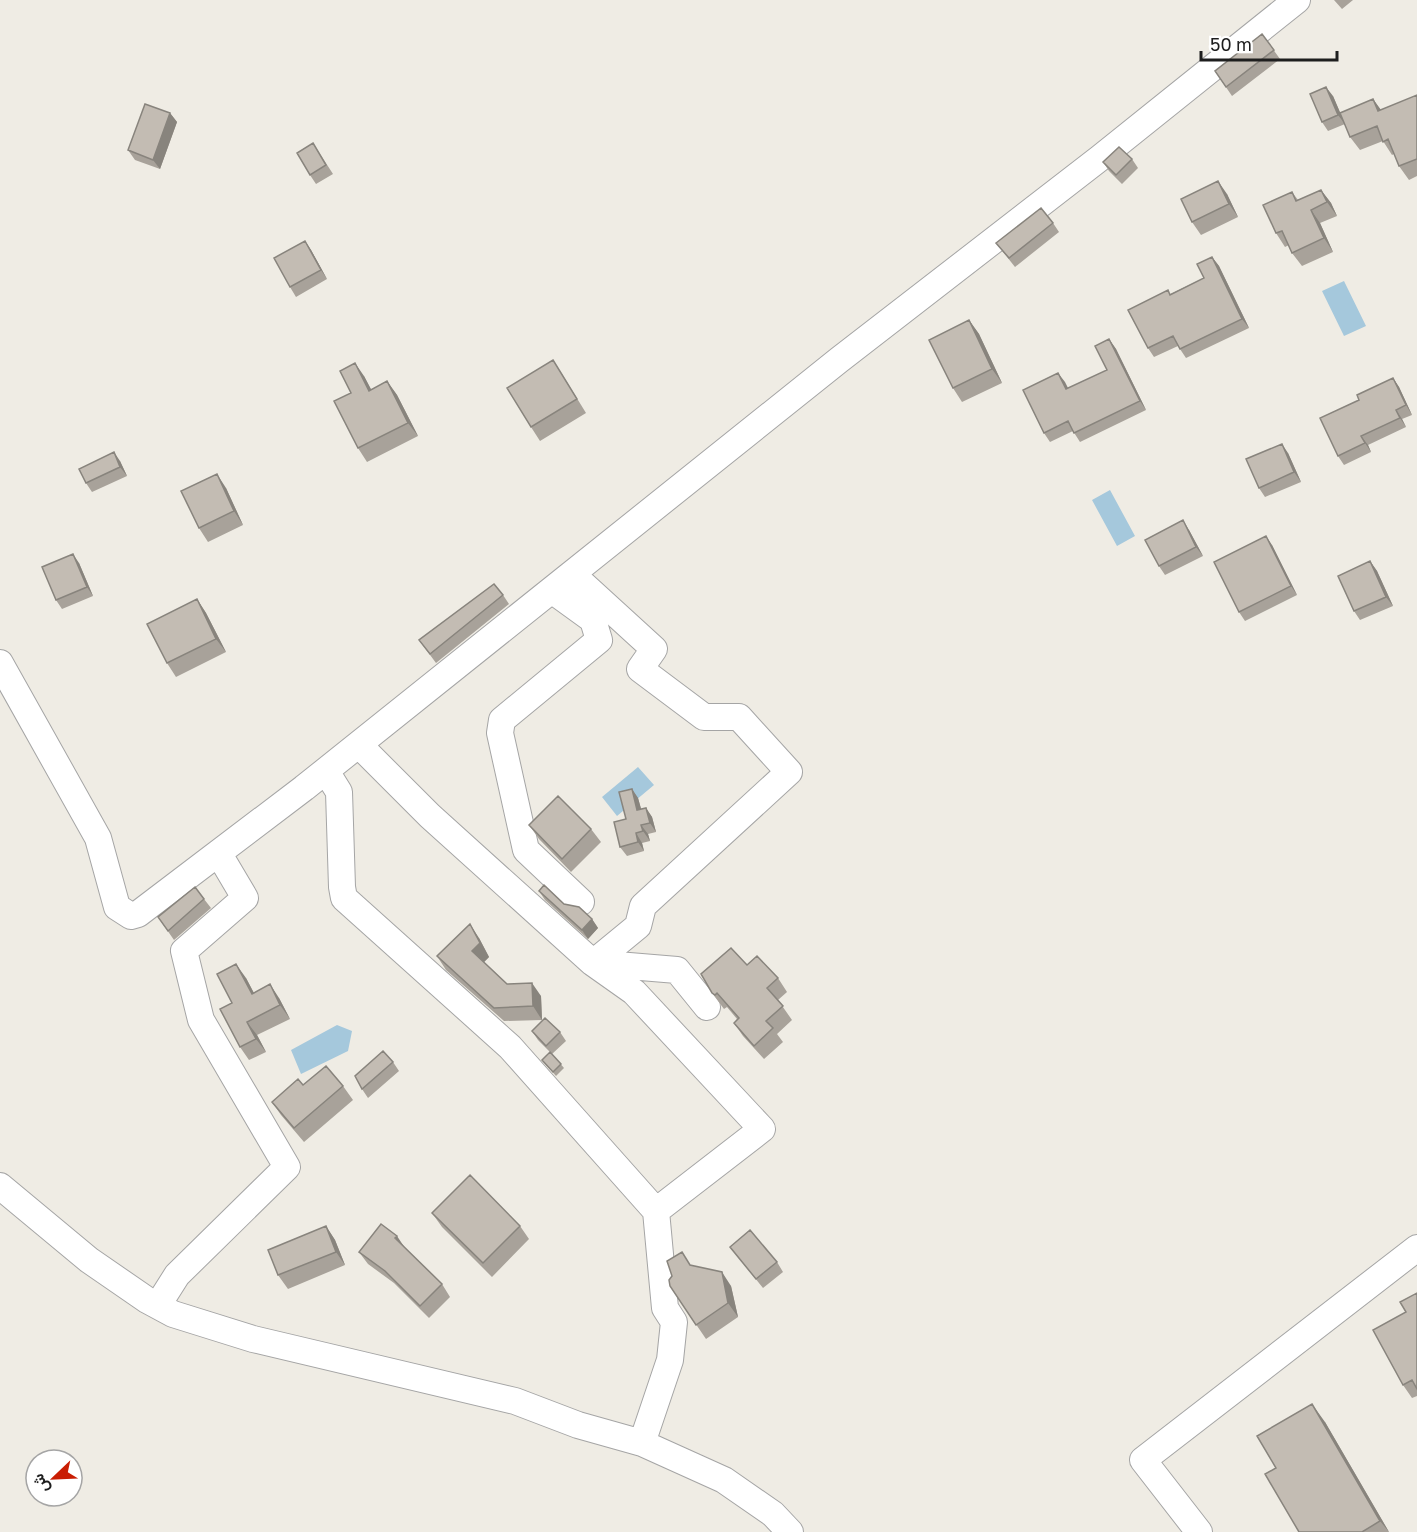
<svg xmlns="http://www.w3.org/2000/svg" width="1417" height="1532" viewBox="0 0 1417 1532" font-family="'Golos Text',Vazirmatn,sans-serif">
	<style>
		.water { fill: #a5c8dc }
		.lines { fill: none; stroke-linecap: round; stroke-linejoin: round }
		.minor-casing { stroke: #a5a5a5; stroke-width: 28 }
		.minor { stroke: #fff; stroke-width: 26 }
		.wall { fill: #a8a29a }
		.shaded-wall { fill: #88847d }
		.building { fill: #c3bcb3; stroke: #88847d; stroke-width: 1.5 }
	</style>
	<rect width="100%" height="100%" fill="#efece4"/>
	<path class="water" d="M 1344,281 L 1366,326 L 1344,336 L 1322,291 Z
		M 1110,490 L 1135,536 L 1117,546 L 1092,500 Z
		M 638,767 L 654,785 L 617,816 L 602,797 Z
		M 337,1025 L 352,1031 L 348,1051 L 301,1074 L 291,1050 Z"/>
	<g class="lines">
		<g class="minor-casing">
			<path id="minor" d="M 553,591 L 593,620 L 599,640 L 502,720 L 500,733 L 526,850 L 581,902
				M 0,663 L 98,838 L 117,907 L 131,916 L 138,914 L 304,788 L 839,360 L 1100,158 L 1297,0
				M 359,745 L 430,816 L 593,963 L 677,970 L 707,1007
				M 326,771 L 339,792 L 342,887 L 344,898 L 510,1047 L 656,1211 L 762,1129 L 634,992 L 593,963 L 638,926 L 643,906 L 789,772 L 739,717 L 704,717 L 640,669 L 654,649 L 573,575
				M 0,1186 L 89,1260 L 147,1300 L 173,1314 L 253,1339 L 515,1401 L 578,1425 L 642,1443 L 724,1480 L 773,1514 L 790,1532
				M 158,1305 L 177,1275 L 287,1167 L 201,1020 L 184,951 L 245,898 L 219,854
				M 642,1443 L 670,1360 L 674,1322 L 665,1308 L 656,1211
				M 1199,1532 L 1143,1460 L 1417,1248"/>
		</g>
		<use href="#minor" class="minor"/>
	</g>
	<path class="wall" d="M 1334,0 L 1353,0 L 1342,9 Z
		M 1262,34 L 1280,59 L 1232,96 L 1215,71 Z
		M 1417,95 L 1417,176 L 1409,180 L 1399,166 L 1394,154 L 1392,155 L 1383,141 L 1360,150 L 1350,137 L 1373,99 L 1381,110 Z
		M 1333,96 L 1345,124 L 1328,131 L 1322,122 Z
		M 170,113 L 177,122 L 160,169 L 135,160 L 128,150 Z
		M 313,143 L 333,174 L 316,184 L 310,175 Z
		M 1132,159 L 1138,168 L 1122,184 L 1109,171 L 1103,162 Z
		M 1321,190 L 1331,203 L 1337,216 L 1320,223 L 1333,252 L 1302,266 L 1292,253 L 1289,245 L 1285,247 L 1276,233 L 1292,192 L 1298,200 Z
		M 1227,194 L 1238,217 L 1201,235 L 1192,222 Z
		M 1053,223 L 1059,232 L 1015,267 L 996,243 Z
		M 305,241 L 311,250 L 327,279 L 296,297 L 290,287 Z
		M 1212,257 L 1219,266 L 1249,328 L 1186,358 L 1178,346 L 1154,357 L 1148,348 L 1170,294 L 1204,278 Z
		M 969,320 L 979,334 L 1002,383 L 962,402 L 953,388 Z
		M 1109,339 L 1116,349 L 1146,410 L 1080,442 L 1073,431 L 1050,442 L 1044,433 L 1058,373 L 1068,389 L 1107,370 Z
		M 553,360 L 562,374 L 586,413 L 540,441 L 531,427 Z
		M 364,376 L 371,390 L 387,381 L 397,395 L 418,436 L 367,462 L 358,448 L 351,393 Z
		M 1393,378 L 1399,387 L 1412,415 L 1402,419 L 1406,427 L 1368,445 L 1371,452 L 1344,465 L 1338,456 L 1359,400 Z
		M 1288,453 L 1301,482 L 1265,497 L 1259,488 Z
		M 120,461 L 127,476 L 92,492 L 86,483 Z
		M 226,488 L 243,525 L 208,542 L 199,528 Z
		M 1189,530 L 1203,556 L 1165,575 L 1159,566 Z
		M 1272,545 L 1297,595 L 1245,621 L 1239,612 Z
		M 1370,561 L 1377,571 L 1393,606 L 1360,620 L 1354,611 Z
		M 79,563 L 93,596 L 62,609 L 56,600 Z
		M 503,595 L 509,604 L 436,663 L 419,640 Z
		M 197,599 L 206,613 L 226,652 L 176,677 L 167,663 Z
		M 632,789 L 638,798 L 641,809 L 646,808 L 652,817 L 656,832 L 648,834 L 650,841 L 642,843 L 644,851 L 627,856 L 620,847 Z
		M 529,825 L 591,829 L 601,842 L 571,872 L 539,839 Z
		M 539,891 L 592,919 L 598,928 L 588,939 L 545,900 Z
		M 204,899 L 211,908 L 174,940 L 158,917 Z
		M 479,938 L 489,957 L 484,962 L 507,984 L 541,996 L 542,1020 L 504,1021 L 446,970 L 437,956 Z
		M 747,965 L 778,978 L 787,992 L 778,1000 L 792,1020 L 777,1034 L 783,1042 L 764,1059 L 743,1036 L 734,1023 L 737,1019 L 727,1007 L 724,1009 L 712,993 Z
		M 246,978 L 254,993 L 279,998 L 290,1019 L 257,1035 L 266,1052 L 249,1060 L 240,1047 L 232,1003 Z
		M 532,1031 L 560,1032 L 566,1041 L 552,1054 L 564,1068 L 556,1076 L 542,1060 L 550,1052 L 538,1040 Z
		M 393,1062 L 399,1071 L 368,1098 L 362,1089 Z
		M 303,1085 L 343,1086 L 353,1100 L 304,1142 L 281,1115 L 272,1102 Z
		M 432,1213 L 520,1226 L 529,1239 L 492,1277 L 442,1227 Z
		M 326,1226 L 335,1240 L 345,1265 L 288,1289 L 278,1275 Z
		M 730,1247 L 777,1262 L 783,1272 L 763,1288 Z
		M 405,1248 L 442,1284 L 450,1297 L 429,1318 L 394,1283 L 368,1264 L 359,1252 Z
		M 692,1266 L 731,1286 L 738,1317 L 706,1339 L 670,1286 Z
		M 1417,1293 L 1417,1396 L 1412,1398 L 1403,1385 L 1406,1312 Z
		M 1325,1422 L 1389,1532 L 1299,1532 L 1276,1468 Z"/>
	<path class="shaded-wall" d="M 1326,87 L 1333,96 L 1345,124 L 1338,115 Z
		M 1373,99 L 1383,113 L 1378,111 Z
		M 170,113 L 177,122 L 160,169 L 153,160 Z
		M 1218,181 L 1227,194 L 1238,217 L 1229,204 Z
		M 1321,190 L 1331,203 L 1337,216 L 1327,202 Z
		M 1311,210 L 1320,223 L 1333,252 L 1324,238 Z
		M 305,241 L 311,250 L 327,279 L 321,270 Z
		M 1212,257 L 1219,266 L 1249,328 L 1242,319 Z
		M 969,320 L 979,334 L 1002,383 L 992,369 Z
		M 1109,339 L 1116,349 L 1146,410 L 1140,401 Z
		M 355,363 L 364,376 L 379,404 L 369,391 Z
		M 1058,373 L 1065,382 L 1073,398 L 1066,389 Z
		M 1393,378 L 1399,387 L 1412,415 L 1406,405 Z
		M 387,381 L 397,395 L 418,436 L 408,423 Z
		M 1396,410 L 1402,419 L 1406,427 L 1400,418 Z
		M 1361,436 L 1368,445 L 1371,452 L 1365,443 Z
		M 1282,444 L 1288,453 L 1301,482 L 1294,472 Z
		M 114,452 L 120,461 L 127,476 L 120,467 Z
		M 217,474 L 226,488 L 243,525 L 234,511 Z
		M 1183,520 L 1189,530 L 1203,556 L 1196,547 Z
		M 1266,536 L 1272,545 L 1297,595 L 1291,586 Z
		M 73,554 L 79,563 L 93,596 L 87,587 Z
		M 1370,561 L 1377,571 L 1393,606 L 1386,597 Z
		M 197,599 L 206,613 L 226,652 L 216,639 Z
		M 632,789 L 638,798 L 644,819 L 637,810 Z
		M 646,808 L 652,817 L 656,832 L 650,823 Z
		M 641,825 L 648,834 L 650,841 L 643,831 Z
		M 636,833 L 642,843 L 644,851 L 638,842 Z
		M 592,919 L 598,928 L 588,939 L 582,930 Z
		M 470,924 L 479,938 L 489,957 L 482,964 L 472,951 Z
		M 236,964 L 246,978 L 261,1007 L 252,994 Z
		M 532,983 L 541,996 L 542,1020 L 533,1006 Z
		M 270,984 L 279,998 L 290,1019 L 280,1005 Z
		M 247,1022 L 257,1035 L 266,1052 L 256,1039 Z
		M 326,1226 L 335,1240 L 345,1265 L 336,1252 Z
		M 397,1236 L 405,1248 L 395,1238 Z
		M 722,1272 L 731,1286 L 738,1317 L 728,1303 Z
		M 1312,1404 L 1325,1422 L 1389,1532 L 1380,1521 Z"/>
	<path class="building" d="M 1262,34 L 1274,50 L 1226,87 L 1215,71 Z
		M 1326,87 L 1338,115 L 1322,122 L 1310,94 Z
		M 1417,95 L 1417,159 L 1399,166 L 1388,139 L 1383,142 L 1377,126 L 1350,137 L 1340,113 L 1373,99 L 1378,111 Z
		M 145,104 L 170,113 L 153,160 L 128,150 Z
		M 313,143 L 326,165 L 310,175 L 297,153 Z
		M 1119,147 L 1132,159 L 1116,175 L 1103,162 Z
		M 1218,181 L 1229,204 L 1192,222 L 1181,199 Z
		M 1321,190 L 1327,202 L 1311,210 L 1324,238 L 1292,253 L 1282,231 L 1276,233 L 1263,205 L 1292,192 L 1296,201 Z
		M 1041,208 L 1053,223 L 1009,258 L 996,243 Z
		M 305,241 L 321,270 L 290,287 L 274,258 Z
		M 1212,257 L 1242,319 L 1180,349 L 1173,336 L 1148,348 L 1128,310 L 1168,290 L 1170,295 L 1204,278 L 1197,264 Z
		M 969,320 L 992,369 L 953,388 L 929,340 Z
		M 1109,339 L 1140,401 L 1074,433 L 1068,421 L 1044,433 L 1023,390 L 1058,373 L 1066,389 L 1107,370 L 1095,346 Z
		M 553,360 L 577,399 L 531,427 L 507,388 Z
		M 355,363 L 369,391 L 387,381 L 408,423 L 358,448 L 334,401 L 351,393 L 340,371 Z
		M 1393,378 L 1406,405 L 1396,410 L 1400,418 L 1361,436 L 1365,443 L 1338,456 L 1320,418 L 1359,400 L 1357,395 Z
		M 1282,444 L 1294,472 L 1259,488 L 1246,459 Z
		M 114,452 L 120,467 L 86,483 L 79,469 Z
		M 217,474 L 234,511 L 199,528 L 181,491 Z
		M 1183,520 L 1196,547 L 1159,566 L 1145,540 Z
		M 1266,536 L 1291,586 L 1239,612 L 1214,562 Z
		M 73,554 L 87,587 L 56,600 L 42,567 Z
		M 1370,561 L 1386,597 L 1354,611 L 1338,576 Z
		M 494,584 L 503,595 L 430,654 L 419,640 Z
		M 197,599 L 216,639 L 167,663 L 147,624 Z
		M 632,789 L 637,810 L 646,808 L 650,823 L 641,825 L 643,831 L 636,833 L 638,842 L 620,847 L 614,822 L 626,819 L 619,792 Z
		M 558,796 L 591,829 L 562,859 L 529,825 Z
		M 544,885 L 564,904 L 579,907 L 592,919 L 582,930 L 539,891 Z
		M 195,887 L 204,899 L 168,931 L 158,917 Z
		M 470,924 L 480,943 L 472,951 L 507,984 L 532,983 L 533,1006 L 494,1008 L 437,956 Z
		M 731,948 L 747,965 L 757,956 L 778,978 L 767,988 L 783,1006 L 766,1021 L 773,1028 L 754,1046 L 734,1023 L 739,1018 L 717,993 L 715,995 L 712,993 L 701,974 Z
		M 236,964 L 252,994 L 270,984 L 280,1005 L 247,1022 L 256,1039 L 240,1047 L 220,1009 L 232,1003 L 217,974 Z
		M 545,1018 L 560,1032 L 546,1046 L 532,1031 Z
		M 383,1051 L 393,1062 L 362,1089 L 355,1076 Z
		M 550,1052 L 561,1064 L 553,1072 L 542,1060 Z
		M 326,1066 L 343,1086 L 294,1128 L 272,1102 L 298,1079 L 303,1085 Z
		M 470,1175 L 520,1226 L 483,1263 L 432,1213 Z
		M 381,1224 L 397,1236 L 395,1238 L 442,1284 L 420,1306 L 385,1271 L 359,1252 Z
		M 326,1226 L 336,1252 L 278,1275 L 268,1250 Z
		M 750,1230 L 777,1262 L 756,1279 L 730,1247 Z
		M 682,1252 L 690,1265 L 722,1272 L 728,1303 L 696,1325 L 670,1286 L 669,1280 L 672,1276 L 667,1261 Z
		M 1417,1293 L 1417,1389 L 1412,1380 L 1403,1385 L 1373,1330 L 1406,1312 L 1400,1302 Z
		M 1312,1404 L 1380,1521 L 1362,1532 L 1299,1532 L 1265,1474 L 1276,1468 L 1257,1436 Z"/>
	<g transform="translate(54 1478) rotate(247)"><circle r="28" fill="#ffffff" stroke="#a5a5a5" stroke-width="1.5"/>
	<path d="M0-4.5L10 22L0 15L-10 22Z" fill="#c91d03"/>
	<text y="-9" font-size="16" font-weight="bold" text-anchor="middle" fill="#1e1e1e">ش</text>
	</g>
	<path d="M1201 51v9h136v-9" fill="none" stroke="#1e1e1e" stroke-width="3"/>
	<text x="1210" y="51" font-size="18" fill="#1e1e1e" stroke="#ffffff" stroke-width="4.5" paint-order="stroke">50 m</text>
</svg>
